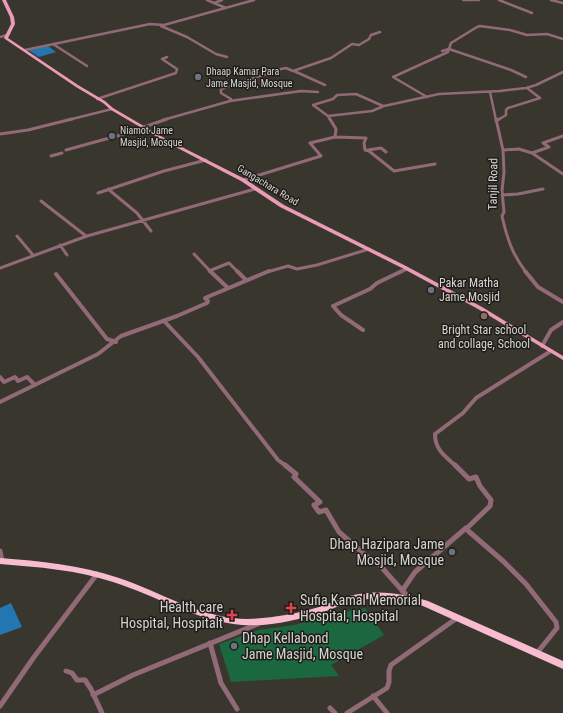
<svg xmlns="http://www.w3.org/2000/svg" width="563" height="713" viewBox="0 0 563 713" font-family="'Roboto Condensed',sans-serif">
	<style>
		.green { fill: #1b6740 }
		.water { fill: #2277b3 }
		.lines { fill: none; stroke-linecap: round; stroke-linejoin: round }
		.minor-far3 { stroke: #926a77; stroke-width: 2.5 }
		.minor-far2 { stroke: #926a77; stroke-width: 3 }
		.minor-far1 { stroke: #926a77; stroke-width: 4 }
		.minor { stroke: #926a77; stroke-width: 5 }
		.major { fill: #ec9bb7; fill-rule: evenodd }
		.highway { fill: #f8bcd0; fill-rule: evenodd }
		.worship-dot { fill: #6b7280; stroke: #1f1d1a; stroke-width: 1.5 }
		.education-dot { fill: #8d6e63; stroke: #1f1d1a; stroke-width: 1.5 }
		.health-dot { fill: #e0444e; stroke: #1f1d1a; stroke-width: 1.5 }
		.labels { text-anchor: middle; dominant-baseline: central; stroke-width: 3; stroke-linejoin: round; paint-order: stroke }
		.far-poi-label { font-size: 10px; fill: #d6d4cf; stroke: #1f1d1a; text-anchor: start }
		.far-street-label { font-size: 10px; fill: #d6d4cf; stroke: #1f1d1a }
		.street-label { font-size: 12px; fill: #d6d4cf; stroke: #1f1d1a }
		.poi-label { font-size: 12px; fill: #d6d4cf; stroke: #1f1d1a; text-anchor: start }
		.near-poi-label { font-size: 14px; fill: #d6d4cf; stroke: #1f1d1a; text-anchor: end }
	</style>
	<rect width="100%" height="100%" fill="#39362e"/>
	<path class="green" d="M 365,608 L 384,635 L 331,665 L 339,676 L 231,682 L 219,644 L 259,630 L 294,625 L 337,613 Z"/>
	<path class="water" d="M 48,46 L 56,52 L 39,57 L 28,50 Z
		M 11,603 L 22,627 L 0,635 L 0,608 Z"/>
	<g class="lines">
		<path class="minor-far3" d="M 207,0 L 214,3
			M 222,0 L 214,3 L 226,8
			M 463,0 L 479,0
			M 499,0 L 532,13
			M 551,0 L 563,3
			M 161,26 L 187,37 L 216,54 L 227,57
			M 0,37 L 7,35
			M 53,44 L 87,66
			M 25,50 L 150,24 L 164,25 L 254,0
			M 442,51 L 449,49 L 511,70 L 526,77
			M 294,71 L 325,85
			M 490,92 L 496,120
			M 427,97 L 393,77 L 448,52 L 451,43 L 477,27 L 480,26 L 510,30 L 527,35 L 547,34 L 563,39
			M 97,99 L 176,73 L 177,69 L 162,59 L 167,57
			M 230,101 L 301,91 L 318,92
			M 328,116 L 313,105 L 333,99 L 337,95 L 356,94 L 383,106
			M 68,120 L 112,109
			M 163,120 L 230,101 L 231,99 L 221,93 L 221,89 L 281,69 L 286,68 L 293,71 L 331,58 L 352,44 L 359,45 L 369,39 L 371,35 L 380,32
			M 330,120 L 328,116 L 372,111 L 384,106 L 439,94 L 500,91 L 526,88 L 536,85 L 563,72
			M 498,120 L 506,115 L 506,110 L 508,108 L 540,98 L 527,88"/>
		<path class="minor-far2" d="M 496,119 L 503,150 L 504,172 L 502,191 L 504,212 L 502,216 C 507,238 512,254 526,272
			M 496,121 L 499,119
			M 0,134 L 28,130 L 72,119
			M 335,137 L 366,138 L 364,143 L 365,150 L 369,151 L 394,171 L 435,164
			M 66,150 L 124,134 L 167,119
			M 368,150 L 381,148 L 386,152
			M 503,150 L 519,149 L 532,153 L 563,174
			M 532,153 L 549,147 L 543,143 L 563,136
			M 51,156 L 62,153
			M 243,180 L 321,156 L 310,143 L 335,137 L 336,129 L 330,119
			M 108,189 L 137,213 L 151,231
			M 98,193 L 164,171 L 206,160
			M 502,195 L 518,194 L 543,189
			M 41,201 L 86,236
			M 17,236 L 33,255
			M 60,245 L 67,255
			M 194,254 L 211,272
			M 0,268 L 87,236 L 255,189
			M 209,271 L 229,263 L 238,272
			M 267,272 L 288,266 L 297,269 L 317,265 L 369,249
			M 400,272 L 407,269"/>
		<path class="minor-far1" d="M 210,271 L 228,288
			M 237,271 L 246,280
			M 525,271 L 538,287 L 563,302
			M 56,274 L 107,339 L 116,342
			M 164,321 L 198,357 L 278,460 L 286,466
			M 363,330 L 341,315 L 333,306 L 370,289 L 377,283 L 402,271
			M 542,346 L 551,330 L 563,322
			M 0,377 L 4,382 L 15,377 L 18,381 L 27,377 L 35,385
			M 0,402 L 98,354 L 121,336 L 177,316 L 207,303 L 208,301 L 205,298 L 269,271
			M 456,466 C 445,456 435,450 435,434 L 463,413 L 476,398 L 551,351"/>
		<path class="minor" d="M 285,465 L 296,474 L 294,477 L 320,502 L 314,505 L 319,512 L 326,510 L 339,532 L 372,561 L 375,560 L 409,598
			M 455,465 L 469,479 L 476,477 L 480,486 L 491,500 L 490,506 L 466,529 L 503,561 L 526,584 L 556,622 L 557,628 L 537,653
			M 0,551 L 2,561
			M 402,591 L 415,572 L 466,528
			M 210,643 L 221,683 L 237,709
			M 66,671 L 72,673 L 77,680 L 85,680 L 91,689 L 102,713
			M 93,695 L 133,675 L 258,624
			M 373,696 L 387,713
			M 0,706 L 34,657 L 97,574
			M 330,708 L 335,713
			M 347,713 L 387,688 L 389,682 L 389,671 L 391,665 L 457,618"/>
		<path class="major" d="M 2,0 L 6,0 L 14,17 L 15,24 L 8,38 L 78,85 L 105,101 L 113,108 L 166,139 L 245,179 L 284,205 L 406,266 L 482,307 L 563,356 L 563,360 L 478,309 L 402,268 L 280,207 L 241,181 L 164,141 L 111,110 L 103,103 L 76,87 L 5,39 L 4,38 L 11,24 L 10,17 Z"/>
		<path class="highway" d="M 0,558 C 40,561 80,565 119,578 C 161,592 202,619 248,619 C 272,618 296,614 319,607 C 332,603 345,596 359,594 C 382,590 406,594 428,601 L 563,661 L 563,669 L 423,606 C 403,600 381,596 360,600 C 347,602 335,608 323,612 C 299,620 268,627 242,625 C 196,621 157,596 113,582 C 77,570 38,567 0,564 Z"/>
	</g>
	<g class="worship-dot">
		<circle cx="198" cy="77" r="4"/>
		<circle cx="112" cy="136" r="4"/>
		<circle cx="431" cy="290" r="4"/>
		<circle cx="452" cy="552" r="4"/>
		<circle cx="234" cy="646" r="4"/>
	</g>
	<circle class="education-dot" cx="484" cy="316" r="4"/>
	<g class="health-dot">
		<path d="M289 602h4v4h4v4h-4v4h-4v-4h-4v-4h4z"/>
		<path d="M230 609h4v4h4v4h-4v4h-4v-4h-4v-4h4z"/>
	</g>
	<g class="labels">
		<g class="far-poi-label">
			<text x="206" y="71">Dhaap Kamar Para<tspan x="206" dy="12">Jame Masjid, Mosque</tspan></text>
			<text x="120" y="130">Niamot Jame<tspan x="120" dy="12">Masjid, Mosque</tspan></text>
		</g>
		<g class="far-street-label">
			<text transform="translate(268 185) rotate(31)">Gangachara Road</text>
		</g>
		<g class="street-label">
			<text transform="translate(493 184) rotate(-89)">Tanjil Road</text>
		</g>
		<g class="poi-label">
			<text x="439" y="283">Pakar Matha<tspan x="439" dy="14">Jame Mosjid</tspan></text>
			<text x="484" y="330" text-anchor="middle">Bright Star school<tspan x="484" dy="14">and collage, School</tspan></text>
		</g>
		<g class="near-poi-label">
			<text x="444" y="544">Dhap Hazipara Jame<tspan x="444" dy="16">Mosjid, Mosque</tspan></text>
			<text x="300" y="600" text-anchor="start">Sufia Kamal Memorial<tspan x="300" dy="16">Hospital, Hospital</tspan></text>
			<text x="223" y="607">Health care<tspan x="223" dy="16">Hospital, Hospitalt</tspan></text>
			<text x="242" y="638" text-anchor="start">Dhap Kellabond<tspan x="242" dy="16">Jame Masjid, Mosque</tspan></text>
		</g>
	</g>
</svg>
